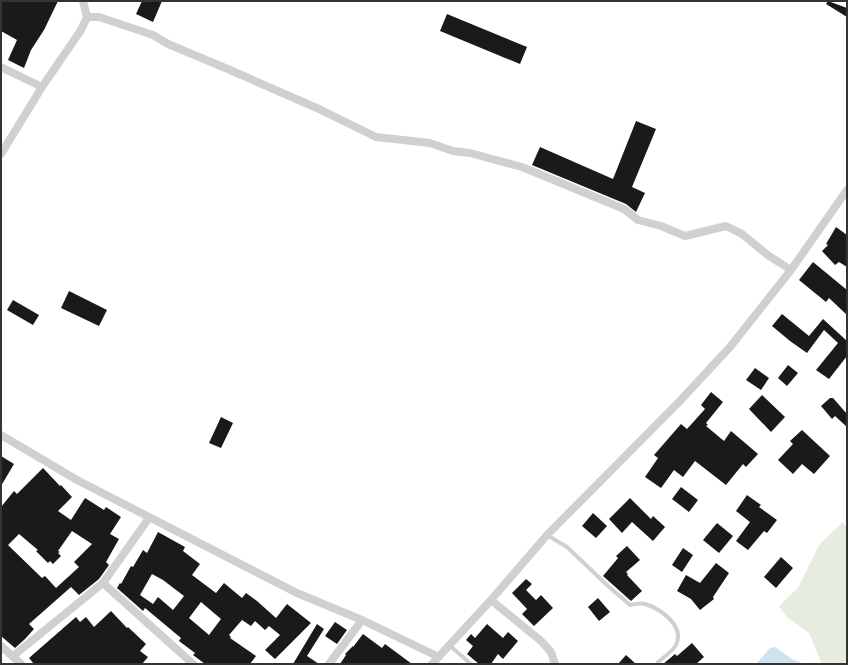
<svg xmlns="http://www.w3.org/2000/svg" width="848" height="665" viewBox="0 0 848 665" font-family="'Work Sans',sans-serif">
	<style>
		.green { fill: #e6ecdf }
		.water { fill: #cfe2ee }
		.building { fill: #1a1a1a; fill-rule: evenodd }
		.lines { fill: none; stroke-linecap: round; stroke-linejoin: round }
		.service { stroke: #d0d0d0; stroke-width: 4 }
		.minor { stroke: #d0d0d0; stroke-width: 8 }
	</style>
	<rect width="100%" height="100%" fill="#fff"/>
	<path class="green" d="M 843,522 L 847,527 L 847,664 L 822,664 L 809,633 L 788,618 L 779,606 L 798,588 L 819,545 Z"/>
	<path class="water" d="M 775,647 L 792,659 L 804,664 L 756,664 L 770,648 Z"/>
	<path class="building" d="M 1,1 L 58,1 L 44,30 L 31,50 L 24,68 L 8,60 L 17,40 L 1,31 Z
		M 142,1 L 162,1 L 153,22 L 136,14 Z
		M 828,1 L 847,8 L 847,17 L 826,4 Z
		M 447,14 L 527,47 L 520,64 L 440,31 Z
		M 636,121 L 656,129 L 632,187 L 645,193 L 636,212 L 626,204 L 532,165 L 540,147 L 613,179 Z
		M 836,227 L 847,235 L 847,267 L 839,262 L 835,265 L 822,251 L 828,245 L 826,244 Z
		M 813,262 L 847,290 L 847,315 L 829,298 L 826,302 L 799,280 Z
		M 69,291 L 107,310 L 99,326 L 61,308 Z
		M 13,300 L 39,315 L 33,325 L 7,310 Z
		M 782,314 L 809,336 L 823,319 L 847,341 L 847,356 L 829,379 L 816,370 L 838,343 L 824,330 L 807,353 L 790,341 L 772,326 Z
		M 788,365 L 798,373 L 787,386 L 778,378 Z
		M 755,368 L 769,378 L 761,390 L 746,380 Z
		M 711,392 L 723,402 L 706,423 L 708,425 L 706,426 L 724,441 L 731,431 L 758,454 L 746,467 L 743,464 L 726,485 L 695,461 L 683,477 L 674,470 L 661,488 L 645,477 L 658,458 L 654,455 L 681,424 L 687,429 L 705,409 L 701,405 Z
		M 762,395 L 785,417 L 771,432 L 749,409 Z
		M 830,398 L 833,398 L 847,414 L 847,427 L 835,416 L 832,419 L 821,406 Z
		M 221,417 L 233,423 L 221,448 L 209,443 Z
		M 802,430 L 830,456 L 814,474 L 802,464 L 793,474 L 778,460 L 793,444 L 790,441 Z
		M 1,456 L 14,464 L 1,486 Z
		M 43,468 L 60,486 L 61,485 L 72,497 L 58,511 L 71,520 L 85,498 L 104,510 L 106,507 L 121,517 L 110,534 L 119,539 L 106,562 L 109,565 L 99,579 L 79,595 L 71,587 L 29,624 L 34,629 L 25,639 L 15,648 L 1,636 L 1,507 L 14,491 L 17,494 ZM 72,531 L 92,544 L 74,562 L 79,567 L 56,588 L 45,576 L 42,578 L 8,545 L 19,534 L 38,550 L 36,551 L 48,563 L 50,561 L 53,564 L 61,556 L 58,553 L 60,552 L 58,551 Z
		M 681,487 L 698,500 L 689,512 L 672,499 Z
		M 747,495 L 761,505 L 759,507 L 777,520 L 767,533 L 764,531 L 748,550 L 736,541 L 750,522 L 736,511 Z
		M 630,498 L 651,519 L 653,516 L 665,527 L 653,541 L 632,522 L 622,533 L 609,519 Z
		M 593,513 L 607,526 L 596,538 L 582,526 Z
		M 717,523 L 733,536 L 719,553 L 703,540 Z
		M 158,532 L 185,547 L 183,551 L 200,564 L 192,575 L 216,593 L 224,583 L 242,598 L 246,593 L 257,601 L 276,618 L 287,604 L 311,623 L 275,659 L 265,650 L 280,635 L 269,626 L 265,630 L 255,621 L 251,626 L 242,620 L 229,635 L 231,637 L 230,638 L 256,656 L 250,664 L 205,664 L 193,655 L 195,653 L 179,641 L 181,638 L 145,608 L 143,611 L 117,588 L 120,583 L 121,584 L 131,566 L 133,567 L 143,550 L 147,553 ZM 152,574 L 163,580 L 184,596 L 173,610 L 158,597 L 153,604 L 140,595 ZM 201,602 L 221,619 L 209,635 L 189,618 Z
		M 627,546 L 640,560 L 626,572 L 628,574 L 627,575 L 642,591 L 631,601 L 603,576 L 618,558 L 616,556 Z
		M 683,548 L 693,555 L 682,572 L 672,565 Z
		M 781,557 L 793,568 L 776,588 L 764,577 Z
		M 716,563 L 729,573 L 713,597 L 714,599 L 700,610 L 691,599 L 677,591 L 686,575 L 700,583 Z
		M 526,579 L 532,584 L 526,590 L 536,600 L 541,595 L 553,608 L 534,626 L 522,614 L 527,609 L 512,593 Z
		M 598,598 L 610,612 L 599,621 L 588,607 Z
		M 111,611 L 127,628 L 128,627 L 146,644 L 140,651 L 148,657 L 142,664 L 34,664 L 29,658 L 76,617 L 80,622 L 86,617 L 94,627 Z
		M 335,622 L 347,630 L 337,644 L 325,636 Z
		M 317,624 L 324,629 L 307,656 L 319,664 L 293,664 Z
		M 487,624 L 503,638 L 508,632 L 518,641 L 503,659 L 498,654 L 491,664 L 479,664 L 467,654 L 473,646 L 466,640 L 471,634 L 475,638 Z
		M 363,634 L 382,648 L 385,644 L 412,664 L 340,664 L 346,655 L 345,654 L 353,646 L 353,647 Z
		M 692,643 L 704,657 L 696,664 L 663,664 L 675,654 L 677,656 Z
		M 626,655 L 636,664 L 618,664 Z"/>
	<g class="lines">
		<path class="service" d="M 547,535 L 567,547 L 608,586 L 630,605 C 634,604 641,603 645,604 C 661,609 685,626 676,645 C 673,651 663,658 658,662
			M 449,645 L 471,664"/>
		<path class="minor" d="M 87,17 L 99,17 L 153,35 L 168,44 L 230,70 L 319,109 L 376,137 L 430,143 L 453,151 L 470,153 L 522,167 L 624,209 L 638,220 L 661,226 L 685,236 L 726,226 L 742,234 L 769,256 L 791,270
			M 1,67 L 42,87
			M 1,154 L 42,87 L 81,30 L 87,17 L 83,1
			M 1,435 L 77,480 L 297,593 L 362,620 L 439,657
			M 103,583 L 193,664
			M 491,600 L 541,641 L 551,652 L 555,664
			M 1,646 L 21,664
			M 13,656 L 103,583 L 149,518
			M 329,664 L 362,620
			M 432,664 L 491,600 L 547,535 L 678,403 L 730,347 L 791,270 L 847,190"/>
	</g>
	<rect width="848" height="665" fill="none" stroke="#333333" stroke-width="4"/>
</svg>
